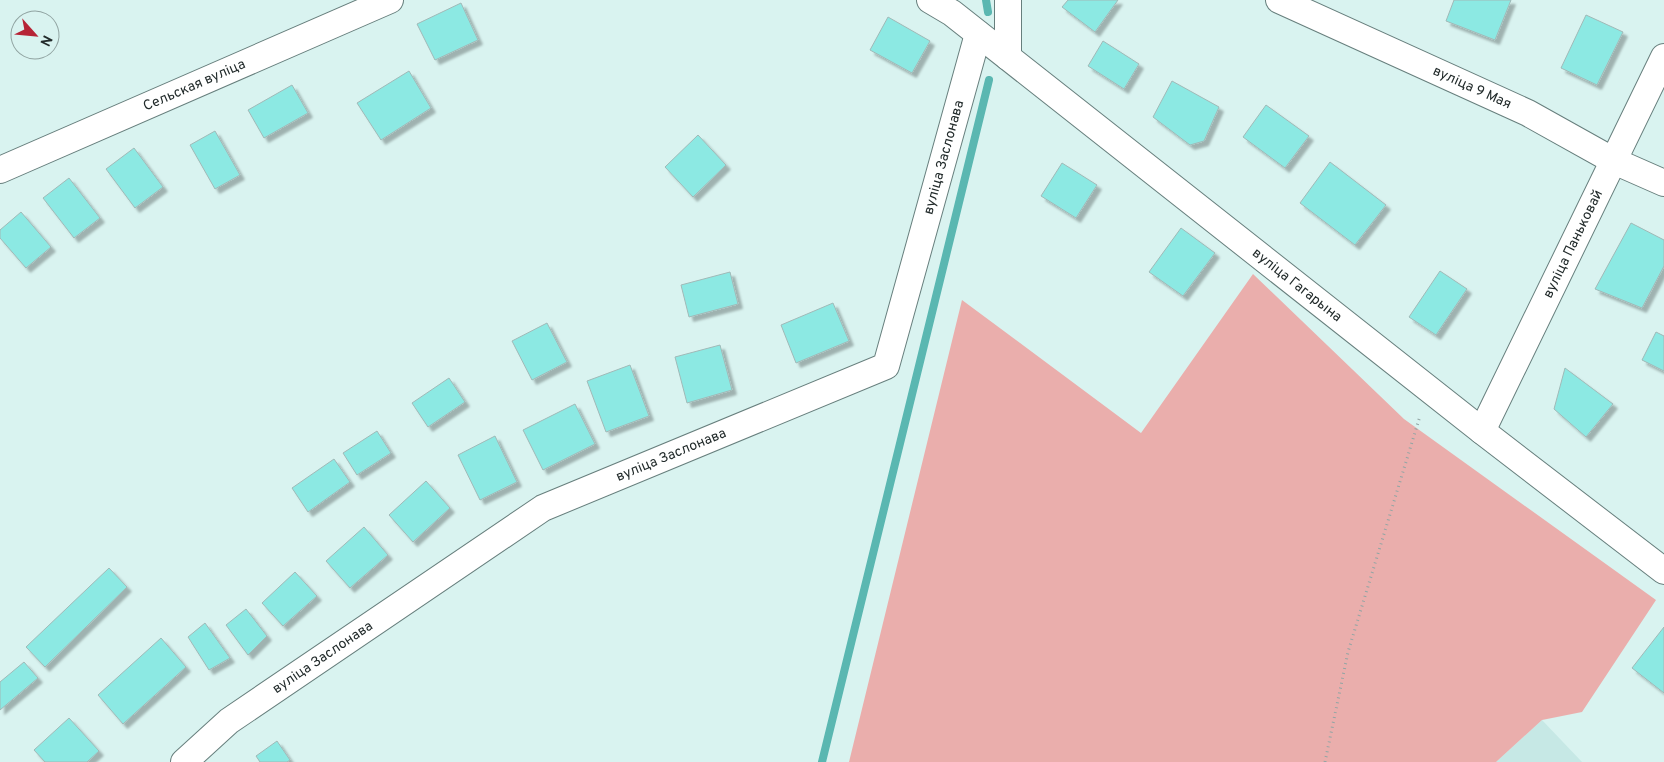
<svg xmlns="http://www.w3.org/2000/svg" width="1664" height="762" viewBox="0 0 1664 762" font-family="Overpass,sans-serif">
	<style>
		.built { fill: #c6e8e5 }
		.green { fill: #eaaeac }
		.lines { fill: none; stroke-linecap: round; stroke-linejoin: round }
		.stream { stroke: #5ab7b1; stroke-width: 8 }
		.building { fill: #8ce9e3; stroke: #a0b9b7; filter: url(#shadow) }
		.minor-casing { stroke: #677f7d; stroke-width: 28 }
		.path { stroke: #92a5a4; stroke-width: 3; stroke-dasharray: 1 4; stroke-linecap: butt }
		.minor { stroke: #fff; stroke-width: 26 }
		.labels { text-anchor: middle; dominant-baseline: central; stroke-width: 4.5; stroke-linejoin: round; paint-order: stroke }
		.street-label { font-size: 14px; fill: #222b2b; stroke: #d9f3f0 }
	</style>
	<defs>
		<filter id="shadow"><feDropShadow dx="4.5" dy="4.5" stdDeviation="1" flood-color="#0004"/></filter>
	</defs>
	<rect width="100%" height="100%" fill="#d9f3f0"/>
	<path class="built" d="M 1542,720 L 1582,762 L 1496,762 Z"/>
	<path class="green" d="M 1253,274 L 1404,419 L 1656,600 L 1582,712 L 1542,720 L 1496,762 L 849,762 L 962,300 L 1141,433 Z"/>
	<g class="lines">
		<path class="stream" d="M 986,0 L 988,12
			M 822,762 L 989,80"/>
	</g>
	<path class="building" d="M 1068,0 L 1118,0 L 1095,32 L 1062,7 Z
		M 1454,0 L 1511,0 L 1495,40 L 1446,21 Z
		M 461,3 L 478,40 L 435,60 L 417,24 Z
		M 1586,15 L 1623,32 L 1597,85 L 1561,68 Z
		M 888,17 L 930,41 L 912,73 L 870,50 Z
		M 1103,41 L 1139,64 L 1124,89 L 1088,66 Z
		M 409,71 L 431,108 L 381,140 L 357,103 Z
		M 1172,81 L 1219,107 L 1204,141 L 1190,145 L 1153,117 Z
		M 292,85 L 308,113 L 264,138 L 248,110 Z
		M 1266,105 L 1309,136 L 1285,168 L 1243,137 Z
		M 215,131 L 240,175 L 215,189 L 190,145 Z
		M 698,135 L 726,165 L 693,197 L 665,167 Z
		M 134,148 L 163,187 L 135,208 L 106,169 Z
		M 1330,162 L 1386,205 L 1355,245 L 1300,203 Z
		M 1062,163 L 1097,185 L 1076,218 L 1041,196 Z
		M 69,178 L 100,218 L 74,238 L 43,198 Z
		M 21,212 L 51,247 L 26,268 L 0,238 L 0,230 Z
		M 1631,223 L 1664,240 L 1664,266 L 1642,308 L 1595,289 Z
		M 1181,228 L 1215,253 L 1183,296 L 1149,272 Z
		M 1440,271 L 1467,289 L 1436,335 L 1409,317 Z
		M 730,272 L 738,304 L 689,317 L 681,285 Z
		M 833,303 L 849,341 L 796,363 L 781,325 Z
		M 547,323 L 567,362 L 532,380 L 512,341 Z
		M 1656,332 L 1664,336 L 1664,371 L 1642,360 Z
		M 720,345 L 732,390 L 687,403 L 675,357 Z
		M 630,365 L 649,416 L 606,432 L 587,381 Z
		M 1565,368 L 1613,404 L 1586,437 L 1554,409 Z
		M 449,378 L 465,402 L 428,427 L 412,403 Z
		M 575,404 L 595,444 L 543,470 L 523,430 Z
		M 377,431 L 391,453 L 357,475 L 343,453 Z
		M 495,436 L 517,482 L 480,500 L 458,455 Z
		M 334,459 L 350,482 L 308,512 L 292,488 Z
		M 426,481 L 450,508 L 413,542 L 389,515 Z
		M 364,527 L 388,555 L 350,588 L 326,561 Z
		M 109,568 L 127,587 L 45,667 L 26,647 Z
		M 295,572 L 317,596 L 283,626 L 262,603 Z
		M 246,609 L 267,636 L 248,655 L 226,625 Z
		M 205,623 L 230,658 L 209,670 L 188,637 Z
		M 1664,627 L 1664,693 L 1632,668 Z
		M 161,638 L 186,667 L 123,724 L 98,695 Z
		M 24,662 L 38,678 L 0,710 L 0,682 Z
		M 69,718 L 99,751 L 87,762 L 45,762 L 34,750 Z
		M 277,741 L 290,760 L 287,762 L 260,762 L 256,756 Z"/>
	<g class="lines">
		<g class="minor-casing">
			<g id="minor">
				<path id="s1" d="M 930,0 L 952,13 L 1482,431 L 1664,571"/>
				<path id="s2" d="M 1279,0 L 1528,113 L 1614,161 L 1664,183"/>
				<path d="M 1008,57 L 1008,0"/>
				<path id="s3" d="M 0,170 L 390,0"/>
				<path id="s4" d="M 1482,431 L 1664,57"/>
				<path id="s5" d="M 184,762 L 229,721 L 543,508 L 886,366 L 978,34"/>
			</g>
		</g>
		<path class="path" d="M 1325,762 L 1348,652 L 1420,416"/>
		<use href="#minor" class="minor"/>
	</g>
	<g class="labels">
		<g class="street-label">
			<text stroke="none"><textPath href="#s3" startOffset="212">Сельская вуліца</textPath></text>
			<text stroke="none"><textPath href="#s2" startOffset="212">вуліца 9 Мая</textPath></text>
			<text stroke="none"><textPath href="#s5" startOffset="1028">вуліца Заслонава</textPath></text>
			<text stroke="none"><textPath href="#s4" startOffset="208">вуліца Паньковай</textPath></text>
			<text stroke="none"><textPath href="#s1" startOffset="465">вуліца Гагарына</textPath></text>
			<text stroke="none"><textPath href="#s5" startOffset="579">вуліца Заслонава</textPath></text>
			<text stroke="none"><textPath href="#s5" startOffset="174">вуліца Заслонава</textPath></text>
		</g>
	</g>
	<g transform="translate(35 35) rotate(117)"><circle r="24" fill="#d9f3f0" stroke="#90a3a1"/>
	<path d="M0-4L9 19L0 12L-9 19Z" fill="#b62436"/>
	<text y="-8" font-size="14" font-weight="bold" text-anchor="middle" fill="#222b2b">N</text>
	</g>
</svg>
